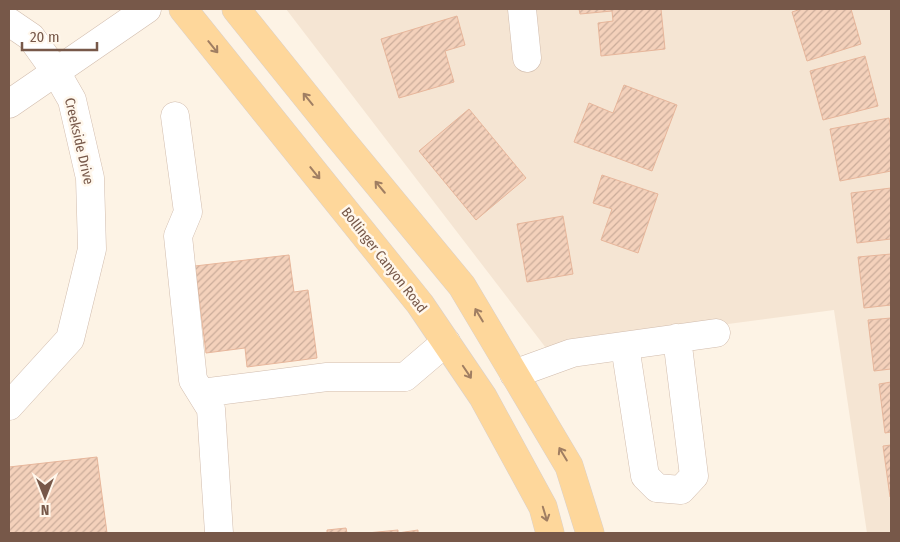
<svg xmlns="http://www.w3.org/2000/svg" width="900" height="542" viewBox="0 0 900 542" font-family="'Fira Sans Condensed',sans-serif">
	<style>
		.residential { fill: #f5e5d3 }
		.building { fill: url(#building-hatch); stroke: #e7b69b }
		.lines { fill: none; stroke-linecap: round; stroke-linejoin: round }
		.minor-casing { stroke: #d1bcad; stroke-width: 29 }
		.major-casing { stroke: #d9d0cc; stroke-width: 29 }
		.minor { stroke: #fff; stroke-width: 28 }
		.major { stroke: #fed79b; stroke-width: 28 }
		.oneway { stroke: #a07e62 }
		.labels { text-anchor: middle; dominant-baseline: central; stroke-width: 5; stroke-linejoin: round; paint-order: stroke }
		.street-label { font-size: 14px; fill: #775849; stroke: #fff7ec }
	</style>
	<defs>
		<pattern id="building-hatch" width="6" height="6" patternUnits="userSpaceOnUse" patternTransform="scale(1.25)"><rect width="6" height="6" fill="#f4d1bb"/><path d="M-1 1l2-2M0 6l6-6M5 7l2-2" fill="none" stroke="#caac9a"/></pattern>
	</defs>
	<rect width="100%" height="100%" fill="#fdf3e5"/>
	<path class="residential" d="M 286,9 L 891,9 L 891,533 L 867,533 L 834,310 L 546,348 Z"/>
	<path class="building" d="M 579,9 L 661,9 L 665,49 L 601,56 L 598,23 L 613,21 L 612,11 L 580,14 Z
		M 801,9 L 851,9 L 861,44 L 807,61 L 792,12 Z
		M 457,16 L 465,45 L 445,51 L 454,82 L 399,98 L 381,39 Z
		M 865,56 L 878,106 L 823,120 L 810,71 Z
		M 624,85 L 677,105 L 652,171 L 574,142 L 589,103 L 613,113 Z
		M 469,109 L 526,178 L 476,220 L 419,151 Z
		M 889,118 L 891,130 L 891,171 L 840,181 L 830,129 Z
		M 602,175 L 658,194 L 638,253 L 601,240 L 612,209 L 593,203 Z
		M 891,188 L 891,239 L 857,243 L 851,193 Z
		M 563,216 L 573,274 L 527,282 L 517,224 Z
		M 891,254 L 891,305 L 864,308 L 858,257 Z
		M 289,255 L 294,292 L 308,290 L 317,358 L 247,367 L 245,348 L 206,353 L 195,266 Z
		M 891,318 L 891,369 L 874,371 L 868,320 Z
		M 891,382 L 891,432 L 885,433 L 879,384 Z
		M 891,445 L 891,497 L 890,497 L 883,446 Z
		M 97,457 L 107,533 L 9,533 L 9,467 Z
		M 346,528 L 347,533 L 327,533 L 327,530 Z
		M 398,530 L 398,533 L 418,530 L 418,533 L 367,533 Z"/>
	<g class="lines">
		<g class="minor-casing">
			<path id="minor" d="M 522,9 L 527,58
				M 9,22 L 31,37 L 56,72 L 72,100 L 90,178 L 92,249 L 70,339 L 9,406
				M 9,104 L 147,9
				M 175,116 L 188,212 L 178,236 L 193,380 L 211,409 L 219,533
				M 625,346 L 645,476 L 657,488 L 681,490 L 694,476 L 677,338
				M 514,374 L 572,353 L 716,333
				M 201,393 L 327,377 L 405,377 L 446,342"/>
		</g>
		<g class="major-casing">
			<path id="major" d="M 183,9 L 420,304 L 483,397 L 543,507 L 550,533
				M 236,9 L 339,137 L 462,286 L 569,466 L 590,533"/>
		</g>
		<use href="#minor" class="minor"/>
		<use href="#major" class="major"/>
	</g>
	<defs><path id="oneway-shaft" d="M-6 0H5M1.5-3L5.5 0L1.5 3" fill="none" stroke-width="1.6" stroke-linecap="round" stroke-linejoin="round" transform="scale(1.25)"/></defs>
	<g class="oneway">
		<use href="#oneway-shaft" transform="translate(213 47) rotate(51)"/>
		<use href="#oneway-shaft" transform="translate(308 99) rotate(-129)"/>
		<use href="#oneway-shaft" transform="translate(315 173) rotate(51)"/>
		<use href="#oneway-shaft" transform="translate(380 187) rotate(-130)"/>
		<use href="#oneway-shaft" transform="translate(479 315) rotate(-121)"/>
		<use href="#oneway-shaft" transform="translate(467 372) rotate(56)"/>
		<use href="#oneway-shaft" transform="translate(563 454) rotate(-121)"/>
		<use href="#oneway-shaft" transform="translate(545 514) rotate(73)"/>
	</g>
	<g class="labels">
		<g class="street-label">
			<text transform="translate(79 141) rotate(77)">Creekside Drive</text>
			<text transform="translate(384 260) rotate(52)">Bollinger Canyon Road</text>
		</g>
	</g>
	<rect width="900" height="542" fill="none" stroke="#775849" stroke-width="20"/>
	<g transform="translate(45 497) rotate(180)" stroke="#fff7ec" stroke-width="4" paint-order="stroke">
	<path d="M0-4L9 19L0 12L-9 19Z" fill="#775849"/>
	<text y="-8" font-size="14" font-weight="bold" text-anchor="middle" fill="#775849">N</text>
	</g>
	<path d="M22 42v8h75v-8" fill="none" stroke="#775849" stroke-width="2.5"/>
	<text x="30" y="42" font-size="15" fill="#775849" stroke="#fff7ec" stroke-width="4" paint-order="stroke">20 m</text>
</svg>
